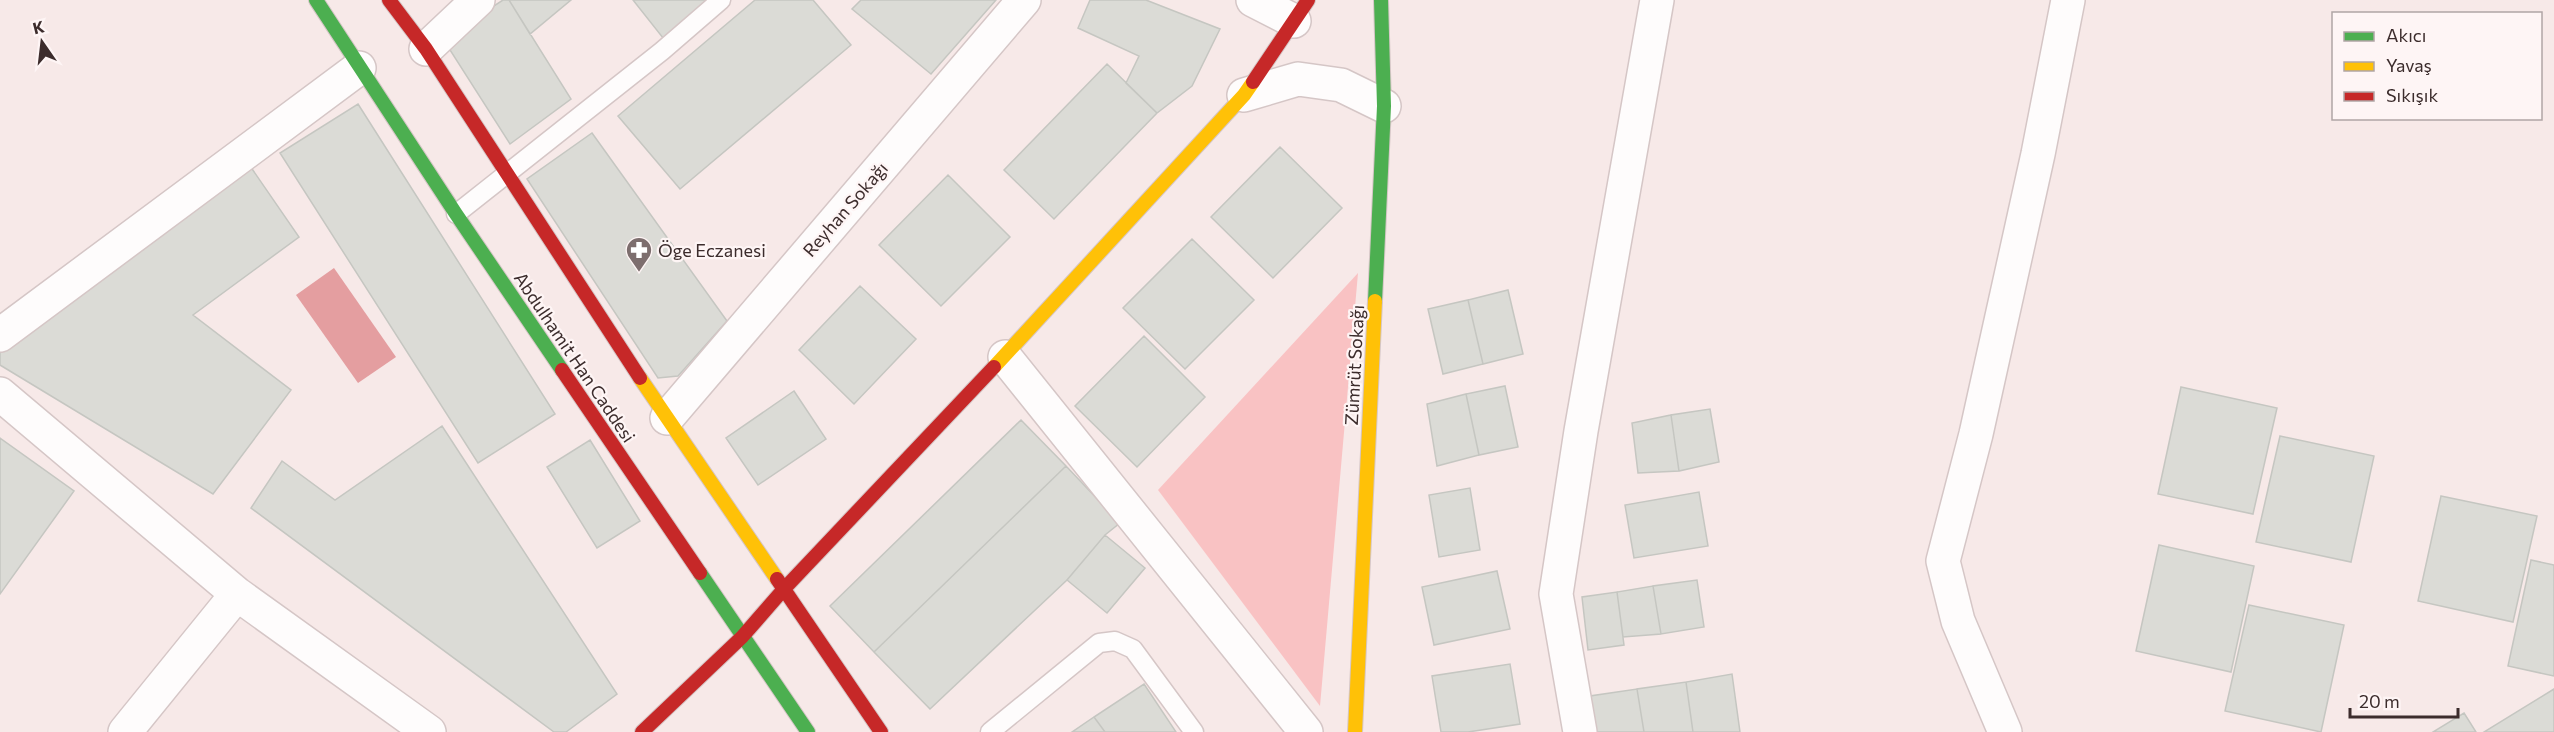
<svg xmlns="http://www.w3.org/2000/svg" width="2554" height="732" viewBox="0 0 2554 732" font-family="Commissioner,sans-serif">
	<style>
		.green { fill: #f9c2c3 }
		.water { fill: #e49ea0 }
		.building { fill: #dbdbd6; stroke: #c5c6c1; stroke-width: 1.5 }
		.lines { fill: none; stroke-linecap: round; stroke-linejoin: round }
		.lane-casing { stroke: #d5c6c6; stroke-width: 21 }
		.street-casing { stroke: #d5c6c6; stroke-width: 36 }
		.fast-casing { stroke: #d5c6c6; stroke-width: 16 }
		.slow-casing { stroke: #d5c6c6; stroke-width: 16 }
		.jam-casing { stroke: #d5c6c6; stroke-width: 16 }
		.lane { stroke: #fefcfc; stroke-width: 18 }
		.street { stroke: #fefcfc; stroke-width: 33 }
		.fast { stroke: #4caf50; stroke-width: 14 }
		.slow { stroke: #ffc107; stroke-width: 14 }
		.jam { stroke: #c62828; stroke-width: 14 }
		.labels { text-anchor: middle; dominant-baseline: central; stroke-width: 4.5; stroke-linejoin: round; paint-order: stroke }
		.street-label { font-size: 18px; fill: #3c2c2c; stroke: #fef5f5 }
		.poi-label { font-size: 18px; fill: #3c2c2c; stroke: #fef5f5; text-anchor: start }
	</style>
	<rect width="100%" height="100%" fill="#f7e9e8"/>
	<path class="green" d="M 1358,273 L 1320,706 L 1158,490 Z"/>
	<path class="water" d="M 334,268 L 396,357 L 358,383 L 296,295 Z"/>
	<path class="building" d="M 503,0 L 509,0 L 571,99 L 510,144 L 443,39 Z
		M 509,0 L 571,0 L 530,34 Z
		M 633,0 L 715,0 L 667,43 Z
		M 755,0 L 813,0 L 851,45 L 680,189 L 618,116 Z
		M 861,0 L 996,0 L 931,74 L 852,9 Z
		M 1090,0 L 1146,0 L 1220,29 L 1192,86 L 1157,113 L 1126,83 L 1139,56 L 1078,28 Z
		M 1107,64 L 1157,113 L 1054,219 L 1004,170 Z
		M 358,104 L 555,414 L 478,463 L 280,153 Z
		M 592,133 L 727,321 L 678,376 L 658,378 L 527,179 Z
		M 1280,147 L 1342,208 L 1273,278 L 1211,217 Z
		M 248,163 L 299,237 L 193,315 L 291,390 L 213,494 L 0,365 L 0,337 Z
		M 948,175 L 1010,237 L 941,306 L 879,245 Z
		M 1192,239 L 1254,300 L 1185,369 L 1123,308 Z
		M 860,286 L 916,339 L 854,404 L 799,350 Z
		M 1508,290 L 1523,354 L 1483,364 L 1468,300 Z
		M 1468,300 L 1483,364 L 1443,374 L 1428,309 Z
		M 1144,336 L 1205,397 L 1137,467 L 1075,406 Z
		M 1505,386 L 1518,447 L 1479,455 L 1466,394 Z
		M 2181,387 L 2277,408 L 2253,514 L 2158,494 Z
		M 794,391 L 826,439 L 758,485 L 726,438 Z
		M 1466,394 L 1479,455 L 1437,466 L 1427,404 Z
		M 1710,409 L 1719,462 L 1679,471 L 1671,415 Z
		M 1671,415 L 1679,471 L 1638,473 L 1632,423 Z
		M 1021,420 L 1066,466 L 874,652 L 830,606 Z
		M 442,426 L 617,694 L 566,732 L 554,732 L 251,508 L 282,461 L 335,500 Z
		M 2280,436 L 2374,456 L 2351,562 L 2256,542 Z
		M 0,438 L 74,491 L 0,594 Z
		M 590,440 L 640,521 L 597,548 L 547,467 Z
		M 1066,466 L 1120,523 L 1105,535 L 1067,580 L 930,709 L 874,652 Z
		M 1470,488 L 1480,550 L 1439,557 L 1429,495 Z
		M 1699,492 L 1708,546 L 1634,558 L 1625,505 Z
		M 2441,496 L 2537,516 L 2513,622 L 2418,601 Z
		M 1105,535 L 1145,568 L 1107,613 L 1067,580 Z
		M 2159,545 L 2254,566 L 2231,672 L 2136,651 Z
		M 2531,560 L 2554,565 L 2554,676 L 2508,666 Z
		M 1497,571 L 1510,629 L 1434,645 L 1422,587 Z
		M 1697,580 L 1704,627 L 1661,634 L 1653,586 Z
		M 1653,586 L 1661,634 L 1623,637 L 1617,592 Z
		M 1617,592 L 1624,645 L 1588,650 L 1582,597 Z
		M 2249,605 L 2344,625 L 2321,732 L 2225,711 Z
		M 1510,664 L 1520,724 L 1468,732 L 1441,732 L 1432,676 Z
		M 1732,674 L 1740,732 L 1693,732 L 1686,682 Z
		M 1686,682 L 1693,732 L 1644,732 L 1637,689 Z
		M 1144,684 L 1176,732 L 1105,732 L 1094,717 Z
		M 1637,689 L 1644,732 L 1595,732 L 1590,696 Z
		M 2554,689 L 2554,732 L 2484,732 Z
		M 2464,713 L 2476,732 L 2433,732 Z
		M 1094,717 L 1105,732 L 1072,732 Z"/>
	<g class="lines">
		<g class="lane-casing">
			<path id="lane" d="M 456,214 L 662,51 L 721,0
				M 990,732 L 1099,643 L 1115,641 L 1133,649 L 1194,732"/>
		</g>
		<g class="street-casing">
			<path id="street" d="M 1253,0 L 1294,21
				M 426,49 L 478,0
				M 1244,95 L 1298,79 L 1341,85 L 1384,106
				M 0,335 L 359,68
				M 1005,357 L 1306,732
				M 0,394 L 237,594 L 429,732
				M 667,418 L 1024,0
				M 125,732 L 237,594
				M 1580,732 L 1556,594 L 1581,431 L 1657,0
				M 2005,732 L 1958,621 L 1943,561 L 1976,434 L 2038,154 L 2068,0"/>
		</g>
		<g class="fast-casing">
			<path id="fast" d="M 316,0 L 456,214 L 562,370
				M 1375,301 L 1384,106 L 1381,0
				M 700,573 L 808,732"/>
		</g>
		<g class="slow-casing">
			<path id="slow" d="M 994,367 L 1244,95 L 1253,82
				M 640,378 L 777,579
				M 1355,732 L 1375,301"/>
		</g>
		<g class="jam-casing">
			<path id="jam" d="M 389,0 L 426,49 L 640,378
				M 1253,82 L 1308,0
				M 562,370 L 700,573
				M 777,579 L 881,732
				M 642,732 L 742,637 L 783,590 L 994,367"/>
		</g>
		<use href="#lane" class="lane"/>
		<use href="#street" class="street"/>
		<use href="#fast" class="fast"/>
		<use href="#slow" class="slow"/>
		<use href="#jam" class="jam"/>
	</g>
	<defs>
		<g id="pharmacy-pin" transform="scale(1.35)"><path d="M0 17L-7.5 6A9.5 9.5 0 1 1 7.5 6Z" fill="#7d6e6e" stroke="#fef5f5"/><path d="M-2-6h4v4h4v4h-4v4h-4v-4h-4v-4h4Z" fill="#fff"/></g>
	</defs>
	<g fill-rule="evenodd">
		<use href="#pharmacy-pin" x="639" y="250"/>
	</g>
	<g class="labels">
		<g class="street-label">
			<text transform="translate(845 209) rotate(-49)">Reyhan Sokağı</text>
			<text transform="translate(575 357) rotate(56)">Abdulhamit Han Caddesi</text>
			<text transform="translate(1354 365) rotate(-87)">Zümrüt Sokağı</text>
		</g>
		<g class="poi-label">
			<text x="658" y="250">Öge Eczanesi</text>
		</g>
	</g>
	<rect x="2332" y="12" width="210" height="108" fill="#fef5f5" stroke="#b0a5a5" stroke-width="1.5"/>
	<rect x="2344" y="32" width="30" height="9" fill="#4caf50" stroke="#b0a5a5" stroke-width="1.5"/>
	<text x="2386" y="42" font-size="18" fill="#3c2c2c">Akıcı</text>
	<rect x="2344" y="62" width="30" height="9" fill="#ffc107" stroke="#b0a5a5" stroke-width="1.5"/>
	<text x="2386" y="72" font-size="18" fill="#3c2c2c">Yavaş</text>
	<rect x="2344" y="92" width="30" height="9" fill="#c62828" stroke="#b0a5a5" stroke-width="1.5"/>
	<text x="2386" y="102" font-size="18" fill="#3c2c2c">Sıkışık</text>
	<g transform="translate(42 42) rotate(346)" stroke="#fef5f5" stroke-width="4.5" paint-order="stroke">
	<path d="M0-4.5L10 22L0 15L-10 22Z" fill="#3c2c2c"/>
	<text y="-9" font-size="16" font-weight="bold" text-anchor="middle" fill="#3c2c2c">K</text>
	</g>
	<path d="M2350 708v9h108v-9" fill="none" stroke="#3c2c2c" stroke-width="3"/>
	<text x="2359" y="708" font-size="18" fill="#3c2c2c" stroke="#fef5f5" stroke-width="4.5" paint-order="stroke">20 m</text>
</svg>
